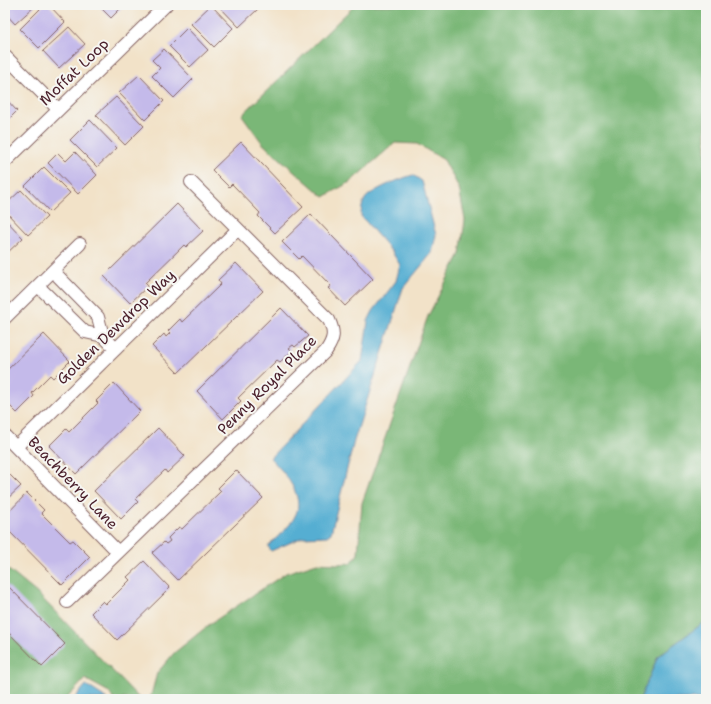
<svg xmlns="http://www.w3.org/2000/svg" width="711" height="704" viewBox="0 0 711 704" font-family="'Shantell Sans',sans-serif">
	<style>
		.forest { fill: #7ab777; stroke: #626b51 }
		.water { fill: #55aed2; stroke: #50667e }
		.building { fill: #c4baea }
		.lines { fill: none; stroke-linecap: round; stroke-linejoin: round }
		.street-casing { stroke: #856362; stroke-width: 14 }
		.street { stroke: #fff; stroke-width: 12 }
		.labels { text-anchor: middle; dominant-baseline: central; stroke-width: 4; stroke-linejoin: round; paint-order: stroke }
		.street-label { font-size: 15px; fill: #4a1f2b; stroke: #f6f6f2 }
	</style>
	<rect width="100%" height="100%" fill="#f6f6f2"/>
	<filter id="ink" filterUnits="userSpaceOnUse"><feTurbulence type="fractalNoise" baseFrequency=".025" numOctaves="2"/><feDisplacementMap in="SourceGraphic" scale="8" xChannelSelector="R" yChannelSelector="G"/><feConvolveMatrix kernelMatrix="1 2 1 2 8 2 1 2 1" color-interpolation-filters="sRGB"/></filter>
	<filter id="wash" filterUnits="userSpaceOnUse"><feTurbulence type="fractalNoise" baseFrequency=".012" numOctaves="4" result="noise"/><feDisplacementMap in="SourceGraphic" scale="16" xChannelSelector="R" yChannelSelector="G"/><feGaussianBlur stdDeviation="0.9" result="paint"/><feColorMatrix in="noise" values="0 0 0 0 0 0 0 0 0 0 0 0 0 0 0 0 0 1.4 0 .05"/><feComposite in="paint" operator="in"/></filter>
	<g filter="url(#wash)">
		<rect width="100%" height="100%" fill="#f2e2c8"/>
		<path class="forest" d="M 355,5 L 706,5 L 706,621 L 658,656 L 640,699 L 150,699 L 157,673 L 174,653 L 210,624 L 286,573 L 317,563 L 338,564 L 351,563 L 358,554 L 362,503 L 428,316 L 460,254 L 465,220 L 459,188 L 444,160 L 417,144 L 395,143 L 350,182 L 324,197 L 263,144 L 242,115 Z
			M 5,567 L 38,594 L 140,699 L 113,699 L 109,692 L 85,679 L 66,699 L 5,699 Z"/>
		<path class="water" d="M 413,175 L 422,181 L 436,235 L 432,253 L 403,288 L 354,441 L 331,533 L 327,536 L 303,537 L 271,551 L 268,546 C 277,537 290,527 295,516 C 306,496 283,471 270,458 L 362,361 L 368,321 L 373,311 L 396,281 L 400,265 L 392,252 L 361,216 C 361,210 362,204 365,199 C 371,190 402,178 413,175 Z
			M 706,621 L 706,699 L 640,699 L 658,656 Z
			M 86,685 L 106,698 L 106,699 L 74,699 Z"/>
		<g id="blocks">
			<path class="building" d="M 12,5 L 36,5 L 15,24 L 5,13 Z
				M 44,5 L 49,5 L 65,22 L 39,48 L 20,29 Z
				M 98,5 L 124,5 L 111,18 Z
				M 211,5 L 233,28 L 214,47 L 191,24 Z
				M 218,5 L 256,5 L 259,8 L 239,27 Z
				M 69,27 L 85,44 L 59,68 L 43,51 Z
				M 187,28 L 208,50 L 190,67 L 169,46 Z
				M 164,49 L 193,79 L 174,98 L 152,76 L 160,68 L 152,60 Z
				M 139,75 L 164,101 L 145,120 L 119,93 Z
				M 116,97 L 144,126 L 125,145 L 96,115 Z
				M 5,98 L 17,111 L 5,123 Z
				M 90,120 L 117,148 L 97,167 L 70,140 Z
				M 241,142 L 303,207 L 275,233 L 258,216 L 260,213 L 232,184 L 229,187 L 212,170 Z
				M 75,152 L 97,175 L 78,194 L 48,163 L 58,153 L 66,161 Z
				M 44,167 L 70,193 L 50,212 L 25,186 Z
				M 21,190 L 47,217 L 28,235 L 5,211 L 5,205 Z
				M 177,204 L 203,231 L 186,247 L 184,245 L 145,283 L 148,286 L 130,303 L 104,276 Z
				M 311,214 L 373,279 L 345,306 L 328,288 L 331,286 L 302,256 L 299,259 L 282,242 Z
				M 5,219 L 23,238 L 5,255 Z
				M 236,263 L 263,291 L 178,373 L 152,346 L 164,334 L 166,337 L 170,333 L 168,331 L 180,319 L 182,322 L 221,284 L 218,280 Z
				M 281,308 L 308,336 L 295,347 L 293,345 L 289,348 L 292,351 L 280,362 L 277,360 L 238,398 L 241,401 L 223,419 L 197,391 Z
				M 44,334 L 70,361 L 53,378 L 50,375 L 32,393 L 34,396 L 17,413 L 5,401 L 5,372 Z
				M 114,383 L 140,411 L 76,474 L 49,446 L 66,429 L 69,432 L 98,403 L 96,401 Z
				M 158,428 L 185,456 L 167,473 L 165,470 L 135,499 L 138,502 L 121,519 L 94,491 Z
				M 5,470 L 21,486 L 5,501 Z
				M 236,470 L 263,498 L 178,580 L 152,553 L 164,542 L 166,544 L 170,541 L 168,538 L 179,527 L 182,529 L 221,491 L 218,488 Z
				M 27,493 L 44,510 L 41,513 L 70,542 L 73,540 L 90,557 L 62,585 L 5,527 L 5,516 Z
				M 144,561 L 170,588 L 117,640 L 91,613 L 103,601 L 106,604 L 130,580 L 127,577 Z
				M 5,583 L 65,644 L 42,667 L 5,629 Z"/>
		</g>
	</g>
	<g filter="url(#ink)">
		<use href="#blocks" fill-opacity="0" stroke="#856362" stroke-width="1"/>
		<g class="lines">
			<g class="street-casing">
				<path id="street" d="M 5,56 L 58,109
					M 5,162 L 166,5
					M 53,271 L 98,317 L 103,336 L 116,349
					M 38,286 L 85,332 L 103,336
					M 5,318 L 80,244
					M 5,436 L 118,552
					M 16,447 L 238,229
					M 67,602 L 326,351 C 334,339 335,333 329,320 L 191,182"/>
			</g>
			<use href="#street" class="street"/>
		</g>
	</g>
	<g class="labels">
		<g class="street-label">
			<text transform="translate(74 72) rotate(-44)">Moffat Loop</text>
			<text transform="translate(116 327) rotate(-44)">Golden Dewdrop Way</text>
			<text transform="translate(267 385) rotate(-45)">Penny Royal Place</text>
			<text transform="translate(73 483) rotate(46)">Beachberry Lane</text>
		</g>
	</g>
	<rect width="711" height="704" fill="none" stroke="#f6f6f2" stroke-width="20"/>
</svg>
